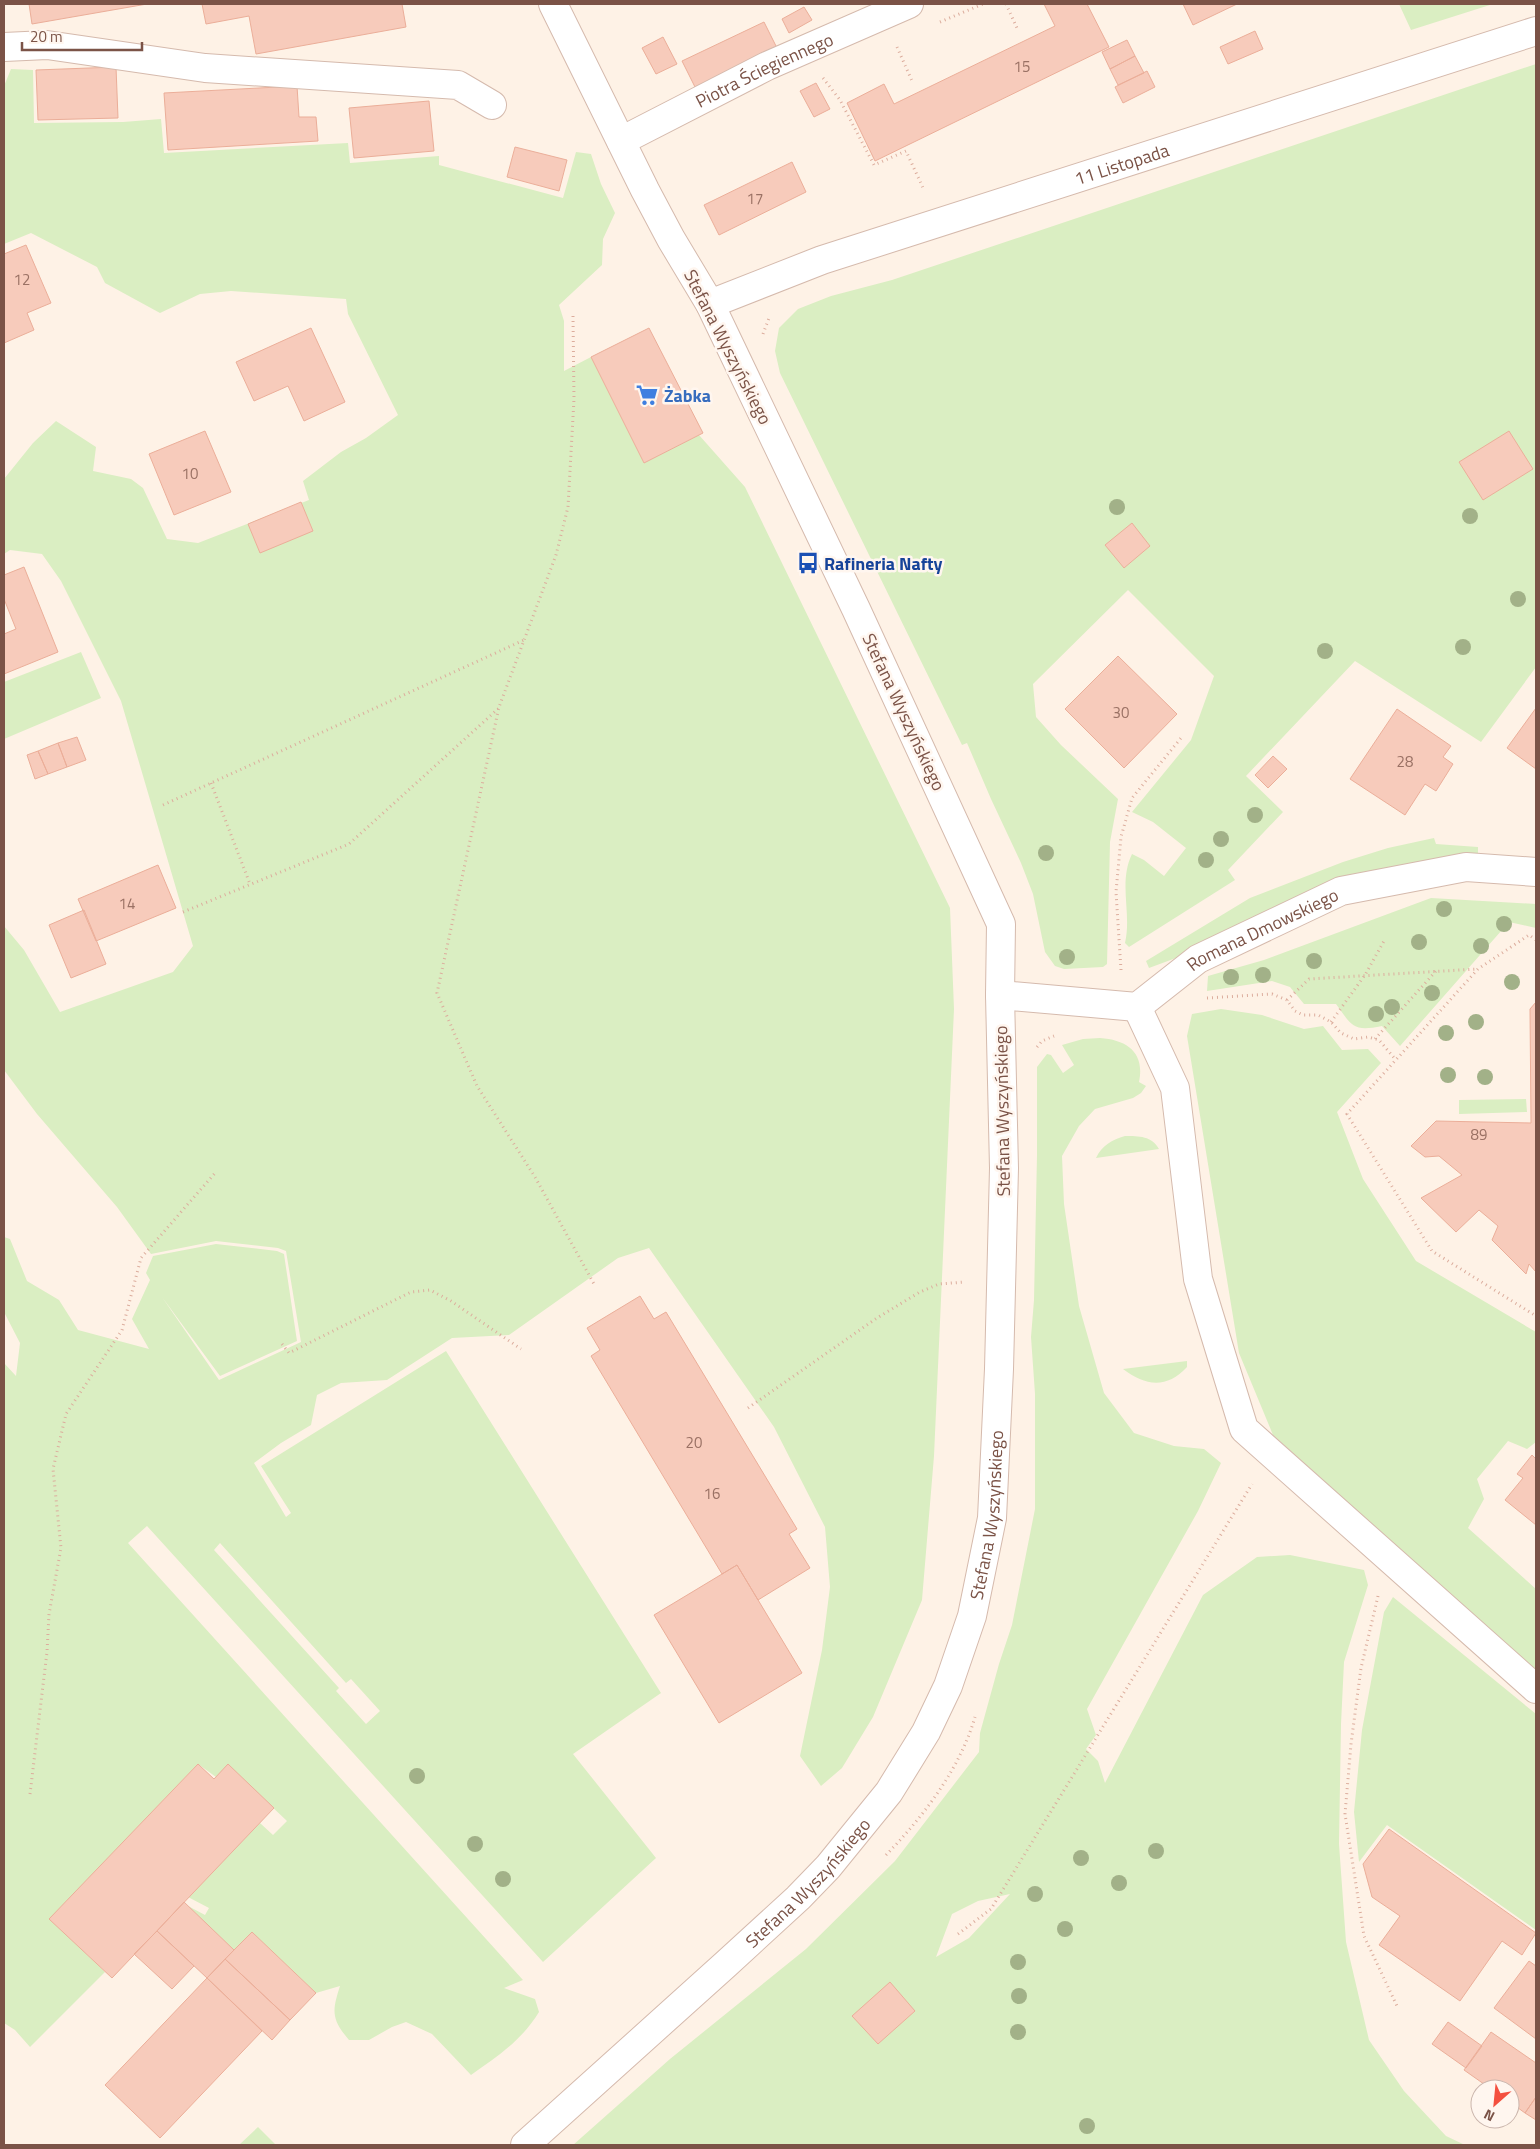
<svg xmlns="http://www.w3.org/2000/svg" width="1540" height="2149" viewBox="0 0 1540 2149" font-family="'Titillium Web',sans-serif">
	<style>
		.green { fill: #daeec2; fill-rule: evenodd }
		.building { fill: #f7cbbb; stroke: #ebae99 }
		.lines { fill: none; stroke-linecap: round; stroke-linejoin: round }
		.minor-casing { stroke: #d5baad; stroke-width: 30 }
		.path { stroke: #dcad9d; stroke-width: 3; stroke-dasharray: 1 4; stroke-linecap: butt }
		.minor { stroke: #fff; stroke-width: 28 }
		.tree { fill: #a2b188 }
		.labels { text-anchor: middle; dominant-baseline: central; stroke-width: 5; stroke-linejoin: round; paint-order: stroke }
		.number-label { font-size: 15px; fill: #9a7164 }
		.street-label { font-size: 18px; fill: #7b5347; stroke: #fff6ef }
		.shop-label { font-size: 18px; font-weight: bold; fill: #366cbe; stroke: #fff6ef; text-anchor: start }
		.transit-label { font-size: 18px; font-weight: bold; fill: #164399; stroke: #fff6ef; text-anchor: start }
	</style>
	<rect width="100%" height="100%" fill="#fef2e6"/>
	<path class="green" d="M 1399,4 L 1493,4 L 1411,30 Z
		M 1536,64 L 1536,667 L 1481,742 L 1355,661 L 1246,776 L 1283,812 L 1228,870 L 1235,880 L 1129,947 L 1125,943 C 1132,913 1118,883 1132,854 L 1144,860 L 1164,876 L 1186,848 L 1153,822 L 1132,812 L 1191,740 L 1214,676 L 1128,590 L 1033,684 L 1036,717 L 1061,745 L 1118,799 L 1110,842 L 1107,964 L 1103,967 L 1064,969 L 1055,966 L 1045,952 L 1033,894 L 1021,863 L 991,799 L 967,743 L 962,745 L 780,373 L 775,351 L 779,328 L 798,309 L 831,296 L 892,280 Z
		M 11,69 L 33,70 L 34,123 L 123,122 L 161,119 L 164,153 L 348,143 L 350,163 L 439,156 L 439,165 L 563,198 L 576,152 L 591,154 L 601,184 L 615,213 L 603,239 L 602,265 L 559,305 L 564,321 L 564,371 L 591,357 L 644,463 L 699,435 L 745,487 L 950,908 L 954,1009 L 934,1456 L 922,1600 L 873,1717 L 842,1768 L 821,1786 L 800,1756 L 822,1650 L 830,1587 L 825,1527 L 774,1427 L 649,1248 L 618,1258 L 509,1335 L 452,1338 L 387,1380 L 341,1383 L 317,1395 L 311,1425 L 281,1443 L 254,1463 L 286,1517 L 291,1513 L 261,1466 L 446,1351 L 661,1693 L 573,1754 L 656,1858 L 543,1962 L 147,1526 L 128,1543 L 523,1980 L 504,1988 L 535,1999 L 539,2012 C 522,2040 497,2057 471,2075 L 432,2034 L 406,2022 L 392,2027 L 369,2040 L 349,2040 C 331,2019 332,2011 340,1986 L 316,1993 L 252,1932 L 234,1950 L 188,1906 L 205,1915 L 209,1908 L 188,1897 L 260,1823 L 273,1835 L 287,1821 L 228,1765 L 216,1777 L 198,1764 L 50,1919 L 105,1972 L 30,2047 L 15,2030 L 4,2023 L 4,1363 L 16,1376 L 20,1343 L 4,1312 L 4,1237 L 10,1239 L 27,1281 L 59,1300 L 78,1330 L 149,1349 L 132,1319 L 150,1280 L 146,1273 L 153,1256 L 216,1244 L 277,1251 L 284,1254 L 285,1261 L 297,1341 L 220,1376 L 162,1297 L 219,1380 L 301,1342 L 286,1251 L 278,1248 L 216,1241 L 151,1254 L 117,1207 L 37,1114 L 4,1070 L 4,926 L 24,950 L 60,1012 L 173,972 L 193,946 L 121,701 L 61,581 L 42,554 L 10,550 L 4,554 L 4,479 L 33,443 L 56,421 L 96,447 L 93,471 L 131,479 L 143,488 L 167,539 L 198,543 L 309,500 L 303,481 L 341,452 L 366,438 L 398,415 L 348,314 L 346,299 L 231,291 L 200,294 L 160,313 L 105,283 L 97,267 L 31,233 L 4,244 L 4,86 ZM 220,1543 L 346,1683 L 351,1679 L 380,1711 L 366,1724 L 336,1691 L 339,1688 L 214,1550 Z
		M 81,652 L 101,698 L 4,739 L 4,682 Z
		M 1434,838 L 1436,844 L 1478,847 L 1478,862 L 1192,952 L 1149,968 L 1146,961 L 1250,898 L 1343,862 L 1388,848 Z
		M 1431,898 L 1536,904 L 1536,928 L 1509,922 L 1400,1046 L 1382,1026 C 1353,1032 1352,1026 1336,1004 L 1304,1004 L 1290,987 L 1272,981 L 1207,991 L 1208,976 L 1264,960 Z
		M 1221,1009 L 1262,1015 L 1304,1029 L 1323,1026 L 1342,1050 L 1368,1049 L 1381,1063 L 1337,1112 L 1363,1179 L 1416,1261 L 1536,1332 L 1536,1442 L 1527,1449 L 1508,1441 L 1477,1479 L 1484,1499 L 1468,1528 L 1536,1589 L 1536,1672 L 1273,1435 L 1239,1353 L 1187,1036 L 1192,1014 Z
		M 1100,1038 C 1128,1040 1145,1053 1139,1082 L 1146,1086 L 1141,1093 L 1133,1098 L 1095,1109 L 1079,1126 L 1062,1156 L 1064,1204 L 1079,1306 L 1104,1393 L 1134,1433 L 1174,1446 L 1204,1449 L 1221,1463 L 1198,1511 L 1087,1709 L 1096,1735 L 1086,1749 L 1098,1761 L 1105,1783 L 1203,1595 L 1257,1557 L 1290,1555 L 1364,1570 L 1368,1585 L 1344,1662 L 1341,1724 L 1339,1844 L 1346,1942 L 1369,2040 L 1404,2091 L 1446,2136 L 1465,2145 L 573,2145 L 670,2059 L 806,1949 L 895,1861 L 979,1752 L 980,1733 L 999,1664 L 1012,1625 L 1035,1509 L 1035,1394 L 1031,1337 L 1034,1300 L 1037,1155 L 1037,1067 L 1047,1054 L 1051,1055 L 1063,1073 L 1074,1065 L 1062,1045 L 1083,1039 ZM 1010,1894 L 969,1938 L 936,1957 L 952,1914 L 978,1901 Z
		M 1526,1099 L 1527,1112 L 1459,1114 L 1459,1100 Z
		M 1125,1136 C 1139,1136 1152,1136 1159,1149 L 1096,1158 C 1102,1145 1112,1140 1125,1136 Z
		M 1187,1361 L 1187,1367 C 1167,1389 1145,1386 1123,1369 Z
		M 1393,1597 L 1536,1714 L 1536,1930 L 1387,1825 L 1359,1862 L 1354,1812 L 1362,1730 L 1384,1612 Z
		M 258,2127 L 276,2145 L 239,2145 Z"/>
	<path class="building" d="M 29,4 L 147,4 L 32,24 Z
		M 202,4 L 402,4 L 406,27 L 256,54 L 249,16 L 206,24 Z
		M 1044,4 L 1087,4 L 1109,47 L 875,161 L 847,103 L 884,84 L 894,104 L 1055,26 Z
		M 1183,4 L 1237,4 L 1193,25 Z
		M 804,7 L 812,20 L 789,33 L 782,19 Z
		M 764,22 L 777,48 L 695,87 L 682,61 Z
		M 1255,31 L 1263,49 L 1228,64 L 1220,47 Z
		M 663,37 L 677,64 L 656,74 L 642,48 Z
		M 1127,40 L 1135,56 L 1110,69 L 1102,52 Z
		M 1135,56 L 1144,73 L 1118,85 L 1110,69 Z
		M 116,67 L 118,118 L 38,120 L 36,70 Z
		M 1147,71 L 1155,87 L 1123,103 L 1115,87 Z
		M 816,83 L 830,109 L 814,117 L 800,91 Z
		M 297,86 L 299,117 L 316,117 L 318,141 L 168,150 L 164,93 Z
		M 429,101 L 434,151 L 354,158 L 349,108 Z
		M 515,147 L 567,160 L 559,191 L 507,177 Z
		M 792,162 L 806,192 L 719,235 L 704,205 Z
		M 26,245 L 51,303 L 27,313 L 34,330 L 4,343 L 4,254 Z
		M 311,328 L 345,402 L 304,421 L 288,386 L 254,401 L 236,362 Z
		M 649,328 L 703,433 L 644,463 L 591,357 Z
		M 205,431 L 231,492 L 174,515 L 149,454 Z
		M 1509,431 L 1533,469 L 1483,500 L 1459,462 Z
		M 301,502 L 313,531 L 260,553 L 248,524 Z
		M 1132,523 L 1150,546 L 1124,568 L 1105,545 Z
		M 24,567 L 58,652 L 4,674 L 4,634 L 16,629 L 4,599 L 4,575 Z
		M 1118,656 L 1177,714 L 1124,768 L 1065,709 Z
		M 1536,708 L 1536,769 L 1507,748 Z
		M 1397,709 L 1451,746 L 1443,757 L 1453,764 L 1436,791 L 1425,784 L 1405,815 L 1350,779 Z
		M 77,737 L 86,760 L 67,767 L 58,743 Z
		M 58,743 L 67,767 L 48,774 L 38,751 Z
		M 38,751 L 48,774 L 35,779 L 27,755 Z
		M 1273,756 L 1287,769 L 1268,788 L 1255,775 Z
		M 158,865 L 176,908 L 96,941 L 78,899 Z
		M 84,910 L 106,964 L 71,978 L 49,925 Z
		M 1536,1002 L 1536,1272 L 1529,1264 L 1526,1274 L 1492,1240 L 1498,1226 L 1479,1210 L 1456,1232 L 1421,1198 L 1462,1175 L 1439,1156 L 1425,1157 L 1411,1146 L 1436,1121 L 1531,1123 L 1530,1009 Z
		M 640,1296 L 654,1319 L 666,1312 L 797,1529 L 789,1534 L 810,1568 L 758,1600 L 737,1565 L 722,1574 L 591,1356 L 600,1350 L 587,1328 Z
		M 1532,1455 L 1536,1459 L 1536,1525 L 1505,1500 L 1523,1478 L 1517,1474 Z
		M 737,1565 L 802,1673 L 719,1723 L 654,1615 Z
		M 198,1764 L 214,1779 L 228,1764 L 274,1808 L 112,1978 L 49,1919 Z
		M 1389,1829 L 1536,1933 L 1522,1955 L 1502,1941 L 1460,2001 L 1379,1945 L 1400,1916 L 1372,1897 L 1363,1864 Z
		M 184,1902 L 234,1950 L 207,1978 L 157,1931 Z
		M 157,1931 L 194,1966 L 172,1989 L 134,1954 Z
		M 252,1932 L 316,1993 L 290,2020 L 225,1959 Z
		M 225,1959 L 290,2020 L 272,2040 L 207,1978 Z
		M 1529,1961 L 1536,1966 L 1536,2039 L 1494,2008 Z
		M 207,1978 L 262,2031 L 160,2138 L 105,2085 Z
		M 890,1982 L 915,2011 L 878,2044 L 852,2016 Z
		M 1448,2022 L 1482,2046 L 1466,2068 L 1432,2044 Z
		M 1491,2032 L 1536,2063 L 1536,2097 L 1525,2113 L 1510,2102 L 1510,2089 L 1491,2089 L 1464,2070 Z
		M 1536,2097 L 1536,2120 L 1525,2113 Z"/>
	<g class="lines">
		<g class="minor-casing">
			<g id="minor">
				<path d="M 4,47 L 47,45 L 205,68 L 458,85 L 492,105"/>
				<path id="s1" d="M 621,141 L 767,66 L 909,4"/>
				<path id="s2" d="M 710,304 L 822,260 L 1536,31"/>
				<path id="s3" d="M 1000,995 L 1137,1007 L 1198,959 L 1341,891 L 1466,867 L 1536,872"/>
				<path d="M 1137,1007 L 1175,1088 L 1198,1279 L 1244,1429 L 1536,1689"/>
				<path id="s4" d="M 525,2145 L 726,1964 L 798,1898 L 828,1867 L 889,1792 L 926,1732 L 948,1686 L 972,1616 L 992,1518 L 999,1369 L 1004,1168 L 1000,995 L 1001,924 L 856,609 L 710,304 L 671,239 L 645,190 L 553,4"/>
			</g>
		</g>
		<path class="path" d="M 1006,4 L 1017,28
			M 940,22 L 983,4
			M 897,47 L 912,81
			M 823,78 L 840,100 L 874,165 L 906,151 L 924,190
			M 573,316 L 574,399 L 568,507 L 556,555 L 499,707 L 437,993 L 477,1086 L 535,1177 L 594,1284
			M 763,334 L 769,318
			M 211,783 L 250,884
			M 163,805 L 524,640
			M 183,912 L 349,844 L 499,708
			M 1536,940 L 1529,935 L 1478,969 L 1347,1114 L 1432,1251 L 1536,1316
			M 1121,970 L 1116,892 L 1121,837 L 1132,798 L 1181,738
			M 1207,998 L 1272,994 L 1287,1000 L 1295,1011 L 1303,1015 L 1318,1015 L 1331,1022 L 1341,1033 L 1354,1039 L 1368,1037 L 1379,1040 L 1396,1060
			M 1287,1000 L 1309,979 L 1477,969
			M 1331,1022 L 1365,975 L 1384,941
			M 1375,1039 L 1436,971
			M 1037,1047 L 1042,1041 L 1054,1036
			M 282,1344 L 289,1353 L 411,1292 L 430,1290 L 451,1301 L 521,1349
			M 748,1408 L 877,1318 L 920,1292 L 939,1284 L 965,1282
			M 1378,1596 L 1361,1668 L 1351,1744 L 1345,1814 L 1364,1936 L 1397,2006
			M 30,1794 L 47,1652 L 49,1614 L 61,1548 L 53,1469 L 66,1414 L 122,1330 L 141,1258 L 215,1173
			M 886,1855 C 923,1817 960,1769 975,1717
			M 958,1934 L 991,1909 L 1252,1484"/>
		<use href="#minor" class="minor"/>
	</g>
	<g class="tree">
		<circle cx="1117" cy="507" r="8"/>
		<circle cx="1470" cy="516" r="8"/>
		<circle cx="1518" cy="599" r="8"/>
		<circle cx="1463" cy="647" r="8"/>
		<circle cx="1325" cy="651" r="8"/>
		<circle cx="1255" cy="815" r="8"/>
		<circle cx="1221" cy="839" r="8"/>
		<circle cx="1046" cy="853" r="8"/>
		<circle cx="1206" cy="860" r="8"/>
		<circle cx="1444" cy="909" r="8"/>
		<circle cx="1504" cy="924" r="8"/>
		<circle cx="1419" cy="942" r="8"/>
		<circle cx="1481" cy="946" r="8"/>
		<circle cx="1067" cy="957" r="8"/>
		<circle cx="1314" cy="961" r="8"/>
		<circle cx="1263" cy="975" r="8"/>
		<circle cx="1231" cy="977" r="8"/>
		<circle cx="1512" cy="982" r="8"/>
		<circle cx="1432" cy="993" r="8"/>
		<circle cx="1392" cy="1007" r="8"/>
		<circle cx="1376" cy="1014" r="8"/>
		<circle cx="1476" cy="1022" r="8"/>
		<circle cx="1446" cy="1033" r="8"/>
		<circle cx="1448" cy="1075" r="8"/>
		<circle cx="1485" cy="1077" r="8"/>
		<circle cx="417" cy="1776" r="8"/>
		<circle cx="475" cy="1844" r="8"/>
		<circle cx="1156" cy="1851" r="8"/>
		<circle cx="1081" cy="1858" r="8"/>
		<circle cx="503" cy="1879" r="8"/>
		<circle cx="1119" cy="1883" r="8"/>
		<circle cx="1035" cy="1894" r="8"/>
		<circle cx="1065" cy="1929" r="8"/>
		<circle cx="1018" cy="1962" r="8"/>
		<circle cx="1019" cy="1996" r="8"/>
		<circle cx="1018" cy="2032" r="8"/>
		<circle cx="1087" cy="2126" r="8"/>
	</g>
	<defs>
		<g id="supermarket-bare" transform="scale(1.725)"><path d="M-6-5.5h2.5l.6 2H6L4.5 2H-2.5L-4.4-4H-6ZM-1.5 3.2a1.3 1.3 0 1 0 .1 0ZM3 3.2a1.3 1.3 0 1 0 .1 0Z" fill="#3f7fe0" stroke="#fff6ef" stroke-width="2.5" paint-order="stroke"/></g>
		<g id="bus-bare" transform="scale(1.725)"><path d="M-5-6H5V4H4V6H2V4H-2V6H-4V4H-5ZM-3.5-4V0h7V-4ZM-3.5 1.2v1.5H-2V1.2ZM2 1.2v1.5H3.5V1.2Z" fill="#1a4fb4" stroke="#fff6ef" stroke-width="2.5" paint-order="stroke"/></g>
	</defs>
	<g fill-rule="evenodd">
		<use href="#supermarket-bare" x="647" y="395"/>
		<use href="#bus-bare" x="808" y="563"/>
	</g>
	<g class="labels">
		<g class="number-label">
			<text x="1022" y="66">15</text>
			<text x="755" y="198">17</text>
			<text x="22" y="279">12</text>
			<text x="190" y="473">10</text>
			<text x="1121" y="712">30</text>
			<text x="1405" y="761">28</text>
			<text x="127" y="903">14</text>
			<text x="1479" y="1134">89</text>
			<text x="694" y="1442">20</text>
			<text x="712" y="1493">16</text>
		</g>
		<g class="street-label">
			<text stroke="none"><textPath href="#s1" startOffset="160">Piotra Ściegiennego</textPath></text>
			<text stroke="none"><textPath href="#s2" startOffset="435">11 Listopada</textPath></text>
			<text transform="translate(728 347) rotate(63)">Stefana Wyszyńskiego</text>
			<text transform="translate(904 712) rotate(65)">Stefana Wyszyńskiego</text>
			<text stroke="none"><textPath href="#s3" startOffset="286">Romana Dmowskiego</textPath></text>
			<text transform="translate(1002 1111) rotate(-91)">Stefana Wyszyńskiego</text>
			<text stroke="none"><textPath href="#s4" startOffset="806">Stefana Wyszyńskiego</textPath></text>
			<text stroke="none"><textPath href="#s4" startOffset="386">Stefana Wyszyńskiego</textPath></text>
		</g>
		<g class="shop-label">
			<text x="664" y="395">Żabka</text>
		</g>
		<g class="transit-label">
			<text x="824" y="563">Rafineria Nafty</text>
		</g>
	</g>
	<rect width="1540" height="2149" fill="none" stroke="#7b5347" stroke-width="10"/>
	<g transform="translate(1495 2104) rotate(207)"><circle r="24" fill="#fff6ef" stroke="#cab5ac"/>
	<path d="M0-4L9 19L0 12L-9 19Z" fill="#f4503f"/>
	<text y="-8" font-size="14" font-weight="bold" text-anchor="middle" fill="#7b5347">N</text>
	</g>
	<path d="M22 42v8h120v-8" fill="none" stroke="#7b5347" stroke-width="2.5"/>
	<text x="30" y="42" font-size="15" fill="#7b5347" stroke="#fff6ef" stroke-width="4" paint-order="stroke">20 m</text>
</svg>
